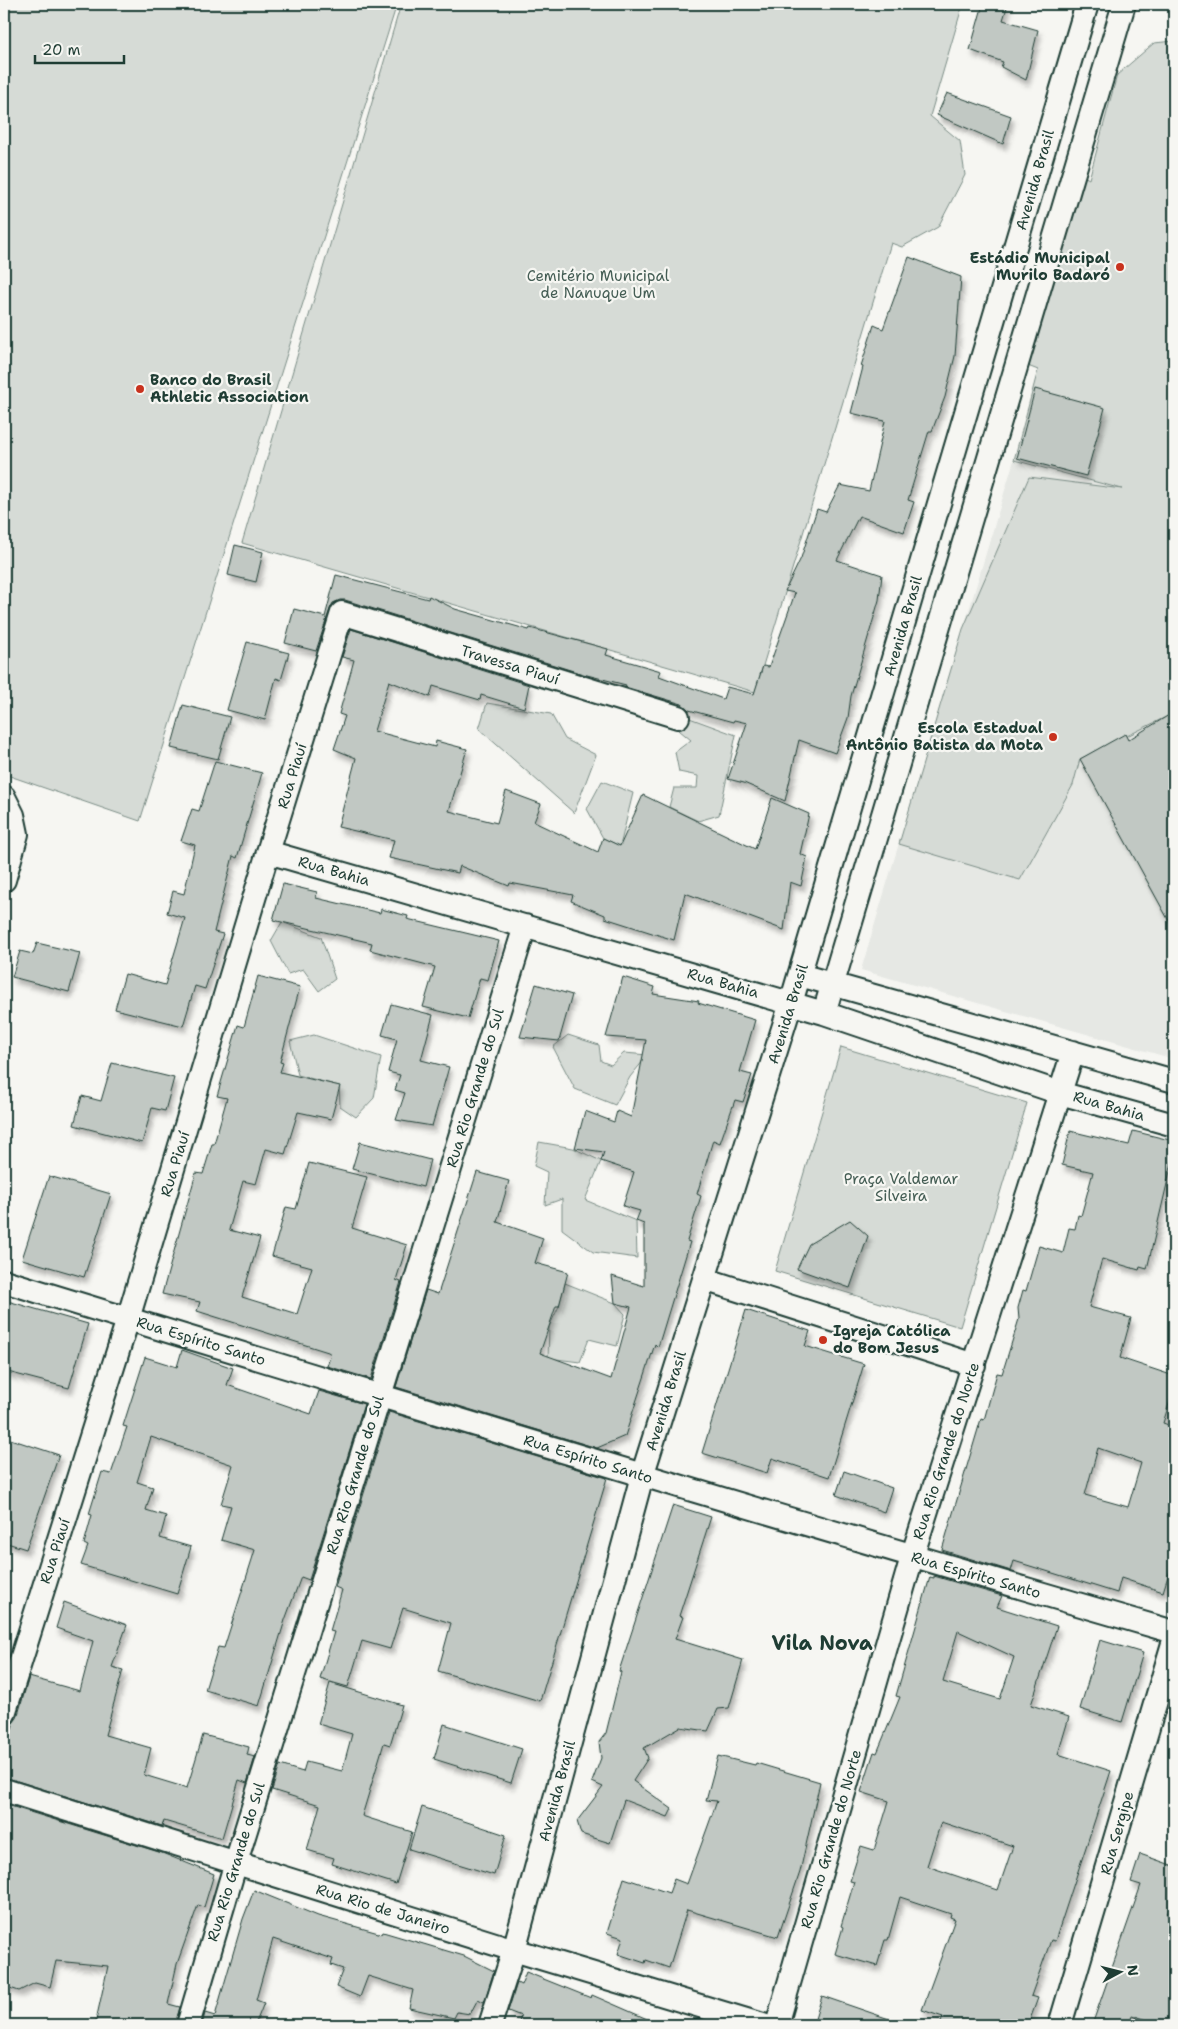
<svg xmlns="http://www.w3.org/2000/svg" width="1178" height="2029" viewBox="0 0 1178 2029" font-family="'Shantell Sans',sans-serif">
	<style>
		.built { fill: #e6e8e4 }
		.green { fill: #d6dbd6; stroke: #7a8c85 }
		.building { fill: #c1c8c3; stroke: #1f3d34; fill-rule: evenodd; filter: url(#shadow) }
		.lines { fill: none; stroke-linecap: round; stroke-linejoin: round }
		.minor-casing { stroke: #1f3d34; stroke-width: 26 }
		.minor { stroke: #f6f6f2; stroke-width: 22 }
		.poi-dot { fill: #c8321e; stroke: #f6f6f2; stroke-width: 2 }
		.labels { text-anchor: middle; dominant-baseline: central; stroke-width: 4.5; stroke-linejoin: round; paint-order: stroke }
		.street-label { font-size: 15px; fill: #1f3d34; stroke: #f6f6f2 }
		.poi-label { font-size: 15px; font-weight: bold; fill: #1f3d34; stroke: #f6f6f2; text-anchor: end }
		.park-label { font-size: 15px; fill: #445d54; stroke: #f6f6f2 }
		.district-label { font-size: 20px; font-weight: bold; fill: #1f3d34; stroke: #f6f6f2 }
	</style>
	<defs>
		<filter id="shadow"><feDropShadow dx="3" dy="5.5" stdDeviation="2.5" flood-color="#0004"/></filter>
	</defs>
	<rect width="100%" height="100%" fill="#f6f6f2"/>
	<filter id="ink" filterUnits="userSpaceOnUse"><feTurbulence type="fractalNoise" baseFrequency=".02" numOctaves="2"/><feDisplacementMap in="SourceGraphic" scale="10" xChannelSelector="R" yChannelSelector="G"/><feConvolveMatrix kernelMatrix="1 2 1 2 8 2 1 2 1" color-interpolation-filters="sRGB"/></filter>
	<g filter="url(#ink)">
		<path class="built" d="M 1014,460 L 1174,502 L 1174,1059 L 861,970 Z"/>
		<path class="green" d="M 4,4 L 397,4 L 140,821 L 4,774 Z
			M 401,4 L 963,4 L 930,116 L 960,141 L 965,175 L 938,227 L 902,247 L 891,243 L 755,692 L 242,543 Z
			M 1174,41 L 1174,713 L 1080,759 L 1073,785 L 1020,880 L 899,844 L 963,629 L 1029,477 L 1122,489 L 1014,460 L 1038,370 L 1028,366 L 1082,175 L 1089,179 L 1117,75 L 1154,43 Z
			M 487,703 L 551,714 L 565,739 L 596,755 L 574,813 L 479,729 Z
			M 684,716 L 736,735 L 719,815 L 698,821 L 669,807 L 674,788 L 697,788 L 698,776 L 679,772 L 675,752 L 691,740 L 674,726 Z
			M 602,781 L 633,793 L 620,846 L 603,838 L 587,809 Z
			M 282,922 L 321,937 L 335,979 L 319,991 L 303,969 L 288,974 L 271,941 Z
			M 314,1035 L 381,1057 L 374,1098 L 356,1117 L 340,1106 L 339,1086 L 298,1075 L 290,1041 Z
			M 568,1035 L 599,1045 L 601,1061 L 611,1065 L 624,1053 L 648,1055 L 630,1077 L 615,1105 L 575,1089 L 553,1047 Z
			M 841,1047 L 1027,1103 L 960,1327 L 775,1271 Z
			M 539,1142 L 573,1148 L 601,1161 L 585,1200 L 636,1221 L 637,1258 L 593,1252 L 562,1229 L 562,1199 L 545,1205 L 547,1172 L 534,1166 Z
			M 565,1283 L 615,1303 L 625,1314 L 617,1346 L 589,1339 L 580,1362 L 548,1358 L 549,1327 L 559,1306 Z"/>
		<path class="building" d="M 983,4 L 1008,4 L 1003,20 L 1038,30 L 1026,80 L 1001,67 L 1003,62 L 970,50 Z
			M 947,93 L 1011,116 L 1003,144 L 937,115 Z
			M 909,257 L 961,277 L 955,356 L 945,397 L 932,431 L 929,431 L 908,500 L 914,502 L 904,532 L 859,516 L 837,560 L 882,575 L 879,600 L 851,696 L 848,718 L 835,753 L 799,740 L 785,801 L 744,783 L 728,779 L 747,723 L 734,720 L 733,722 L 689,710 L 682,704 L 625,687 L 626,685 L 583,674 L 345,600 L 340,600 L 333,603 L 330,609 L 316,651 L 285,643 L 294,609 L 325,617 L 336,575 L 428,599 L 429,596 L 455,609 L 529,630 L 530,628 L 608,649 L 606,655 L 661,671 L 659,676 L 723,699 L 727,687 L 754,694 L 763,666 L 769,667 L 795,593 L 785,591 L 801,558 L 817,509 L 826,512 L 840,485 L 869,491 L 885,421 L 851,413 L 863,367 L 861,366 L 874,325 L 883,329 Z
			M 1035,389 L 1105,408 L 1086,476 L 1017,458 Z
			M 235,545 L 263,552 L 256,582 L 228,575 Z
			M 351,629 L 529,685 L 524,708 L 481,695 L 480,700 L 433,686 L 430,697 L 389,681 L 374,731 L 435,747 L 436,741 L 467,749 L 449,811 L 497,823 L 506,791 L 541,804 L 534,822 L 598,852 L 603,838 L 620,846 L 643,795 L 755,849 L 772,798 L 809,814 L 800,854 L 807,857 L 801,886 L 790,882 L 784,930 L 685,893 L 674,940 L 605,918 L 605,915 L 571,901 L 573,895 L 510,883 L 509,886 L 460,866 L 458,873 L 389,858 L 394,840 L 338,827 L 356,758 L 334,749 L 345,716 L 339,714 L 354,660 L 342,657 Z
			M 247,642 L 289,653 L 281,680 L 276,678 L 265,720 L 227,710 Z
			M 183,705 L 230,717 L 218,759 L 171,748 Z
			M 1174,712 L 1174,930 L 1080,759 L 1125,734 L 1128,740 Z
			M 215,761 L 262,773 L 237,858 L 233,856 L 214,932 L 223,934 L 205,989 L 195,986 L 183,1026 L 115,1009 L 125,974 L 165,985 L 185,918 L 167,913 L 173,891 L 184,894 L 195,845 L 181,841 L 192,809 L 199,811 Z
			M 283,884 L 317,892 L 316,898 L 380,913 L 381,909 L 408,916 L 407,919 L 499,941 L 488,980 L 480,978 L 468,1018 L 423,1007 L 435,967 L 370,950 L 372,943 L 273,920 Z
			M 37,943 L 80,953 L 69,992 L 12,977 L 20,951 L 33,954 Z
			M 258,976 L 300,987 L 280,1062 L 283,1063 L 280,1072 L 340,1086 L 331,1119 L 298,1112 L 285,1154 L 266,1149 L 256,1184 L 243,1181 L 229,1230 L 260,1238 L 242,1297 L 297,1314 L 312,1267 L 272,1256 L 286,1207 L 296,1209 L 309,1163 L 367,1177 L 352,1228 L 407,1245 L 396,1280 L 401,1282 L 371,1379 L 327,1366 L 331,1354 L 328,1352 L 197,1311 L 200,1302 L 162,1294 L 196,1173 L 203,1174 L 212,1144 L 214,1144 L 227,1098 L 217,1096 L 238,1025 L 244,1027 Z
			M 623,977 L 655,987 L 653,994 L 699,1001 L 698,1003 L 755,1020 L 740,1072 L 752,1075 L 743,1102 L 735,1100 L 720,1143 L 713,1140 L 697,1194 L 701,1196 L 687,1241 L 690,1242 L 658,1347 L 655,1344 L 625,1436 L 597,1448 L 396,1387 L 426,1290 L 438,1294 L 477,1172 L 509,1181 L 497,1222 L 543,1238 L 535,1263 L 568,1272 L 559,1306 L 556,1306 L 540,1353 L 611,1379 L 631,1307 L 615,1303 L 612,1276 L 644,1286 L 644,1224 L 636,1221 L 640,1211 L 623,1206 L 634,1172 L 601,1161 L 604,1152 L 575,1148 L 585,1111 L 614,1122 L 617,1111 L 631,1117 L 646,1040 L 606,1037 Z
			M 536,984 L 572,995 L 559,1041 L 520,1037 Z
			M 391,1004 L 433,1015 L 421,1060 L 449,1067 L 432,1126 L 396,1120 L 405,1093 L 395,1090 L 400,1075 L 388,1072 L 397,1039 L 382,1035 Z
			M 112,1063 L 174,1078 L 165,1111 L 152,1108 L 142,1143 L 74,1125 L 82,1096 L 101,1101 Z
			M 1070,1131 L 1129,1145 L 1133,1131 L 1174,1141 L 1174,1154 L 1147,1269 L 1140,1267 L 1139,1270 L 1102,1259 L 1089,1307 L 1131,1318 L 1120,1358 L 1174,1376 L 1174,1388 L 1163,1423 L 1174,1427 L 1174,1557 L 1163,1592 L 1121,1578 L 1117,1593 L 1014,1561 L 1011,1571 L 942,1550 L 981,1419 L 984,1420 L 997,1373 L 1002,1374 L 1019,1319 L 1018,1308 L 1023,1290 L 1026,1291 L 1039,1246 L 1063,1253 L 1069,1228 L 1075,1229 L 1078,1215 L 1081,1216 L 1093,1172 L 1062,1165 ZM 1098,1448 L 1141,1463 L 1128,1507 L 1085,1495 Z
			M 360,1142 L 430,1160 L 423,1187 L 352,1169 Z
			M 49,1176 L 111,1194 L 84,1277 L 22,1259 Z
			M 850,1220 L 868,1236 L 850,1288 L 797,1269 L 809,1244 Z
			M 4,1300 L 88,1324 L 69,1388 L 4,1371 Z
			M 746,1310 L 810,1331 L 805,1346 L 864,1364 L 829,1477 L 772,1458 L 767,1473 L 702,1453 Z
			M 182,1350 L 233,1368 L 227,1385 L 311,1414 L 319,1391 L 364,1404 L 309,1580 L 301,1577 L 285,1620 L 259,1706 L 205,1690 L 218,1647 L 224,1648 L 255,1550 L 221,1540 L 231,1506 L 221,1504 L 233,1465 L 151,1437 L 137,1482 L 153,1487 L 146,1510 L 166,1516 L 160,1538 L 191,1547 L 177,1594 L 81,1565 L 88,1546 L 84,1544 L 92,1515 L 89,1514 L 102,1472 L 111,1474 L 127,1427 L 123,1426 L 145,1357 L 177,1367 Z
			M 389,1412 L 607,1478 L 540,1701 L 438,1671 L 451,1623 L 403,1608 L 390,1649 L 362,1641 L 348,1687 L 320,1679 L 334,1632 L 330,1631 L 342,1590 L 335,1587 Z
			M 4,1437 L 59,1455 L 26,1549 L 4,1542 Z
			M 844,1471 L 892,1488 L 884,1512 L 836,1495 Z
			M 673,1505 L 711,1517 L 679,1616 L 683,1617 L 675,1639 L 743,1660 L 729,1708 L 718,1709 L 708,1731 L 680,1727 L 644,1748 L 648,1758 L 633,1781 L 672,1809 L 668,1817 L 624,1800 L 610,1843 L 581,1834 L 577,1821 L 603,1787 L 592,1782 L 601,1758 L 599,1742 L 606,1733 L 621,1672 L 619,1671 Z
			M 934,1576 L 1002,1596 L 997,1607 L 1057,1626 L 1031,1705 L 1069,1717 L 1058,1754 L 1111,1771 L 1055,1941 L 1051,1940 L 1031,1996 L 1038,1998 L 1028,2025 L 940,2025 L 943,2017 L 922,2010 L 955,1919 L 950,1917 L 951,1914 L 900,1897 L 888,1940 L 885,1940 L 877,1966 L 835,1954 L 843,1927 L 841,1926 L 854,1882 L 850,1881 L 861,1846 L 874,1850 L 889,1801 L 861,1792 L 874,1752 L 877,1753 L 900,1697 L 896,1696 L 930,1577 L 934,1578 ZM 958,1631 L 1014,1657 L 1000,1699 L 943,1682 ZM 941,1822 L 1013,1846 L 998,1890 L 927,1866 Z
			M 64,1602 L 127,1625 L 112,1667 L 123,1670 L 105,1735 L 151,1748 L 144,1775 L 187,1788 L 203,1735 L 249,1747 L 247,1755 L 255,1757 L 247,1783 L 239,1780 L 222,1838 L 164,1821 L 162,1826 L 4,1777 L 4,1758 L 13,1725 L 11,1725 L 17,1718 L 29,1677 L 80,1691 L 93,1641 L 56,1628 Z
			M 1100,1640 L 1143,1653 L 1122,1722 L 1080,1709 Z
			M 330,1683 L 402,1705 L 390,1745 L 384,1743 L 362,1816 L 412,1832 L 396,1884 L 332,1864 L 334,1858 L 307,1850 L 320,1805 L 272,1790 L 280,1765 L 303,1772 L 306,1762 L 342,1771 L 352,1734 L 318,1724 Z
			M 444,1724 L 522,1749 L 511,1783 L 434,1759 Z
			M 718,1756 L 755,1765 L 756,1763 L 820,1782 L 800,1872 L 778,1937 L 687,1910 L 669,1968 L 646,1960 L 645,1963 L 618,1954 L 623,1938 L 607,1933 L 624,1878 L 669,1893 L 674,1879 L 687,1884 L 717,1801 L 706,1800 Z
			M 4,1804 L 162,1853 L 214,1874 L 204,1907 L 198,1905 L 177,1964 L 168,2004 L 180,2007 L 175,2025 L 95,2025 L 108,1966 L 56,1961 L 50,1987 L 35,1983 L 19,1991 L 4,1986 Z
			M 422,1807 L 506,1835 L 494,1875 L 409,1849 Z
			M 1140,1854 L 1174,1866 L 1174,1894 L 1167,1915 L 1174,1917 L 1174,2025 L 1163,2025 L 1132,2015 L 1129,2025 L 1092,2025 L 1141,1885 L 1131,1882 Z
			M 254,1890 L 318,1916 L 382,1934 L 383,1932 L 464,1956 L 494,1971 L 484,2002 L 478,1999 L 470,2014 L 457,2012 L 454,2018 L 409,2008 L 413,1990 L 368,1976 L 360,1997 L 336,1987 L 343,1969 L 331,1965 L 333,1959 L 273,1939 L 256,2000 L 264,2003 L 255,2025 L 202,2025 L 205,2013 L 215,2016 L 243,1919 Z
			M 526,1972 L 591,1998 L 592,1995 L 661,2025 L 518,2025 L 521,2016 L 508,2011 L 517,1983 L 521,1985 Z
			M 822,1996 L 895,2021 L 895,2025 L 834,2025 L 815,2019 Z"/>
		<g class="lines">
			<g class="minor-casing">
				<path id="minor" d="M 4,797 L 13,815 L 17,834 L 4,880
					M 268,852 L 824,1013 L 1060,1093 L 1174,1125
					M 800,975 L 1174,1081
					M 824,1013 L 1124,4
					M 704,1279 L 974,1365
					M 4,1281 C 393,1400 783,1519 1174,1632
					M 4,1714 L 128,1319 L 268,852 L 342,613 L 678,717
					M 4,1790 L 514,1950 L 763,2025
					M 188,2025 L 236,1862 L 525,926
					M 490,2025 L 514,1950 L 642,1476 L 791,1003 L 1087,4
					M 777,2025 L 912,1557 L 1073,1052
					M 1060,2025 L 1174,1640"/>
			</g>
			<use href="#minor" class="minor"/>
		</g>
	</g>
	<g class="poi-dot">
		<circle cx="1120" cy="267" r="5"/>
		<circle cx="140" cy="389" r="5"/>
		<circle cx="1053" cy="737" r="5"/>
		<circle cx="823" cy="1340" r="5"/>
	</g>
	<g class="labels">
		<g class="street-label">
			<text transform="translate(1035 180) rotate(-74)">Avenida Brasil</text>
			<text transform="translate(903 626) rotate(-74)">Avenida Brasil</text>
			<text transform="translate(510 665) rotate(17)">Travessa Piauí</text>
			<text transform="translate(292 776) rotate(-73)">Rua Piauí</text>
			<text transform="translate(334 871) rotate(16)">Rua Bahia</text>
			<text transform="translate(723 983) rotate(16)">Rua Bahia</text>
			<text transform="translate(788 1014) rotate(-73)">Avenida Brasil</text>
			<text transform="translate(475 1088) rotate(-73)">Rua Rio Grande do Sul</text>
			<text transform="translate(1109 1106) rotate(16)">Rua Bahia</text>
			<text transform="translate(175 1164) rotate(-73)">Rua Piauí</text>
			<text transform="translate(201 1341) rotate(17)">Rua Espírito Santo</text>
			<text transform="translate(666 1401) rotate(-73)">Avenida Brasil</text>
			<text transform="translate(946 1451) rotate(-72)">Rua Rio Grande do Norte</text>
			<text transform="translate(588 1459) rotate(17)">Rua Espírito Santo</text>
			<text transform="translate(355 1475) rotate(-73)">Rua Rio Grande do Sul</text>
			<text transform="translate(55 1551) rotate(-72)">Rua Piauí</text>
			<text transform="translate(976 1575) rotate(16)">Rua Espírito Santo</text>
			<text transform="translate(557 1791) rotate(-75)">Avenida Brasil</text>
			<text transform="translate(1117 1833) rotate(-74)">Rua Sergipe</text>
			<text transform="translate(831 1839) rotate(-74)">Rua Rio Grande do Norte</text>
			<text transform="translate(236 1862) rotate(-73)">Rua Rio Grande do Sul</text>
			<text transform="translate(383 1909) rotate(17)">Rua Rio de Janeiro</text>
		</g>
		<g class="poi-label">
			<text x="1110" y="258">Estádio Municipal<tspan x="1110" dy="17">Murilo Badaró</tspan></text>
			<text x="150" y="380" text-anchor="start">Banco do Brasil<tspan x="150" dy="17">Athletic Association</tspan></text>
			<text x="1043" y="728">Escola Estadual<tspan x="1043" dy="17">Antônio Batista da Mota</tspan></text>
			<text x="833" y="1331" text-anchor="start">Igreja Católica<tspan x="833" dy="17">do Bom Jesus</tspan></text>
		</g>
		<g class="park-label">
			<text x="598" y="276">Cemitério Municipal<tspan x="598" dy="17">de Nanuque Um</tspan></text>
			<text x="901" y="1179">Praça Valdemar<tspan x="901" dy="17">Silveira</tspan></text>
		</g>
		<g class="district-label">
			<text x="822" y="1643">Vila Nova</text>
		</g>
	</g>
	<rect width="1178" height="2029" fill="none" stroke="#f6f6f2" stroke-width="20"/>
	<rect x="10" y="10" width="1158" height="2009" fill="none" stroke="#1f3d34" stroke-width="2" filter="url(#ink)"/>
	<g transform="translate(1120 1972) rotate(83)" stroke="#f6f6f2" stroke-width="4" paint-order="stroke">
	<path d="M0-4L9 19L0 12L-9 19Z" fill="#1f3d34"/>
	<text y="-8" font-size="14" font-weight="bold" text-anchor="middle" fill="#1f3d34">N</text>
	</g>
	<path d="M35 55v8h89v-8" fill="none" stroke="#1f3d34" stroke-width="2.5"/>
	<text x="42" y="55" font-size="15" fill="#1f3d34" stroke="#f6f6f2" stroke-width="4" paint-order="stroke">20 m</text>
</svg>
